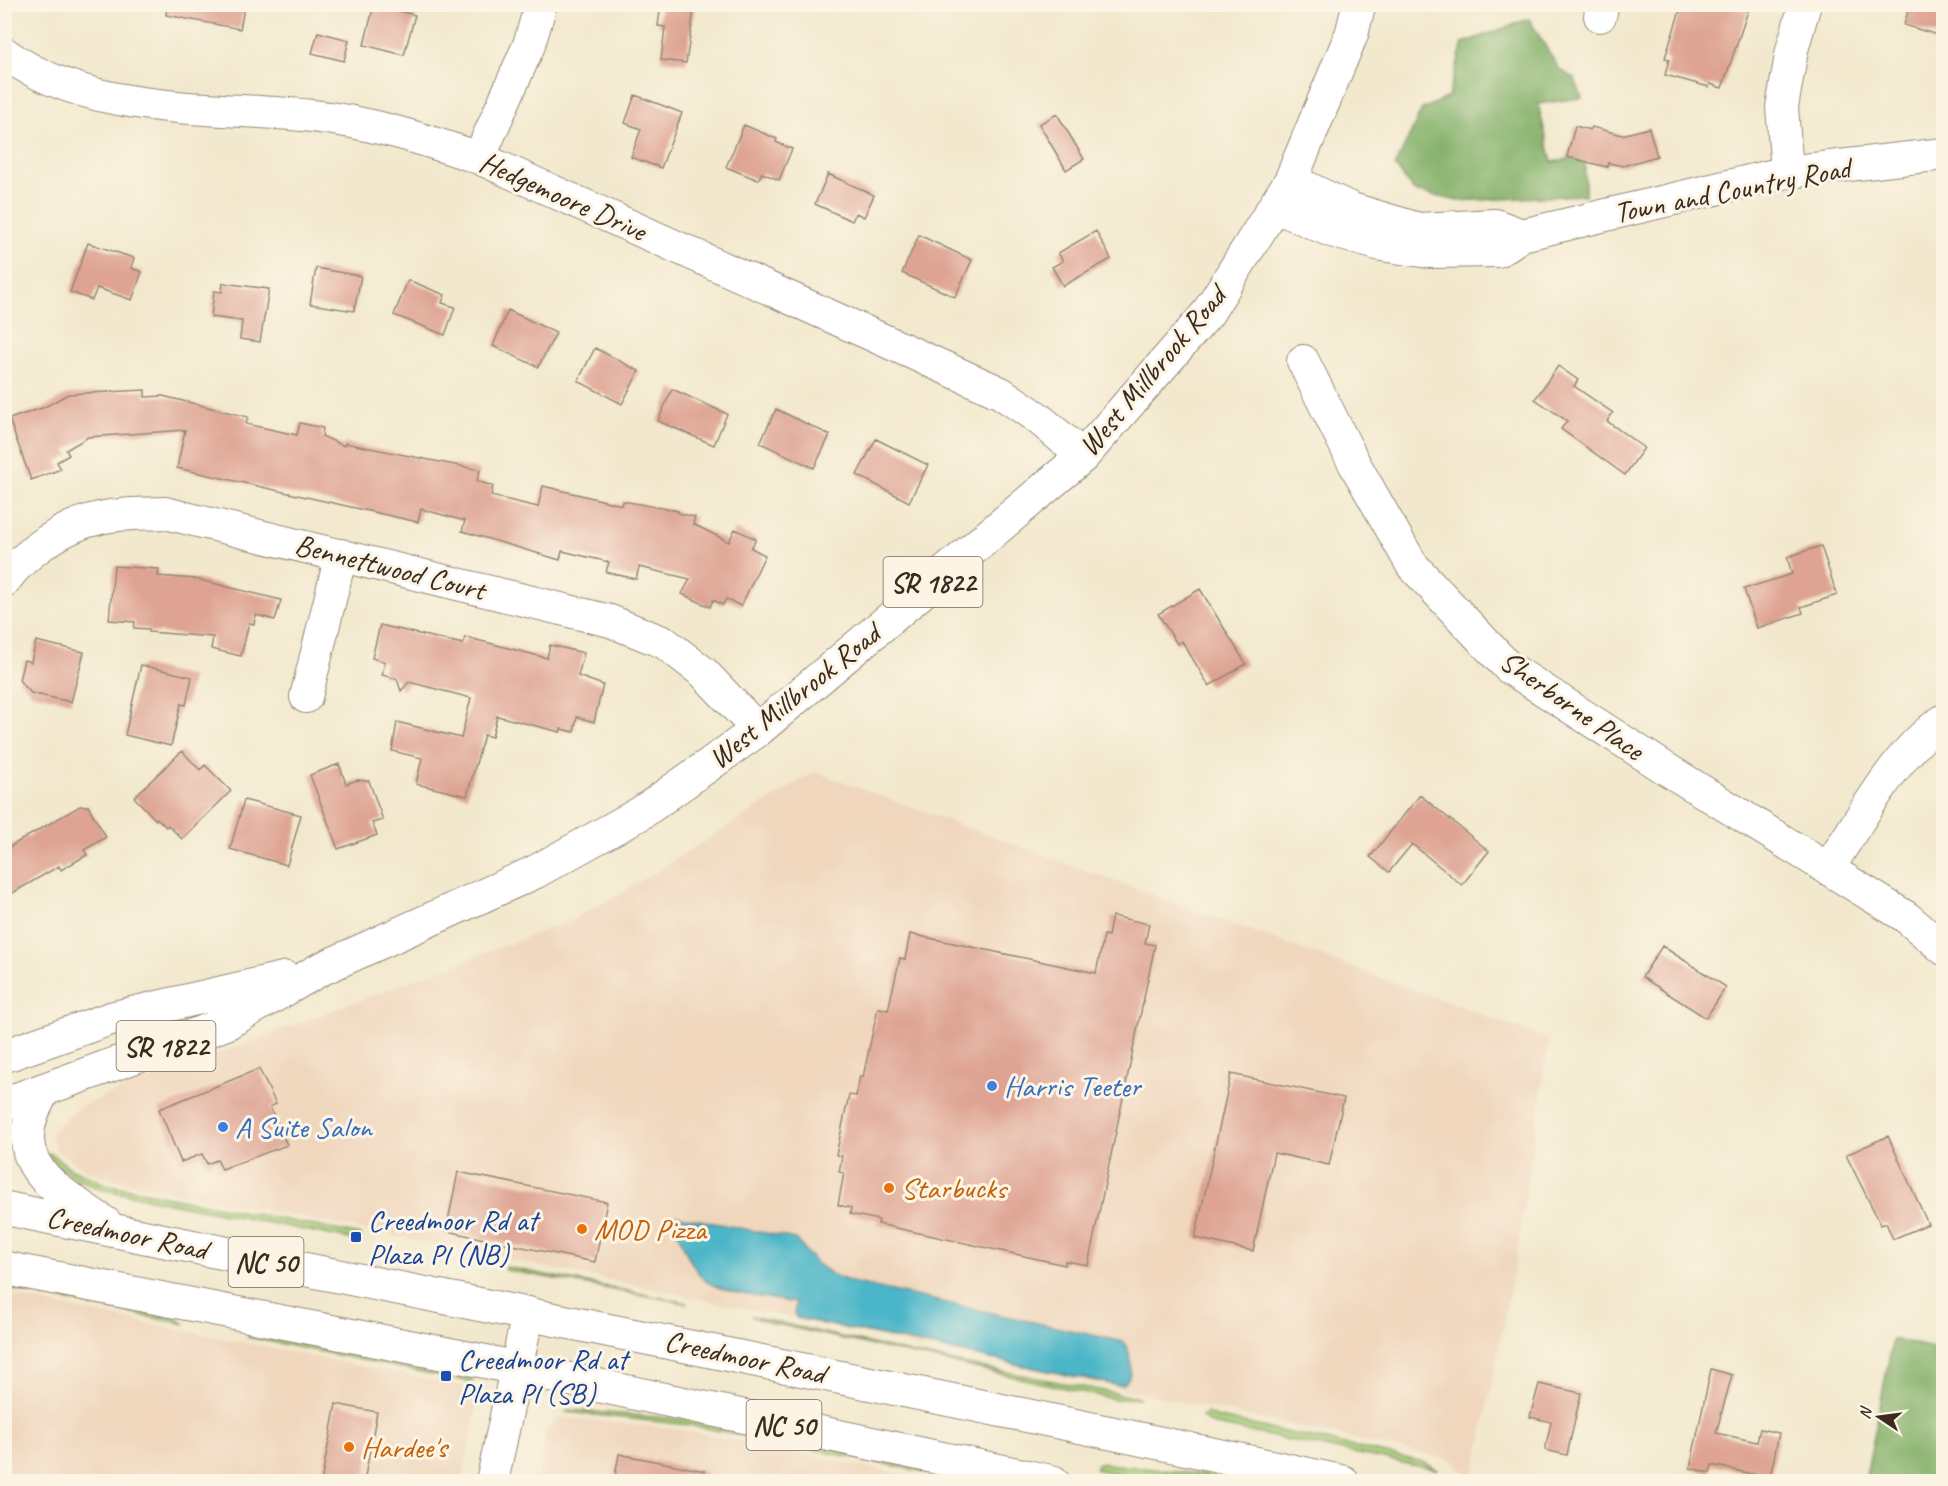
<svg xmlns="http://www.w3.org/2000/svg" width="1948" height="1486" viewBox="0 0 1948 1486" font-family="Caveat,sans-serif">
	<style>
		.built { fill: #efd6bc }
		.green { fill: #a4cd79; stroke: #707c4c; stroke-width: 1.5 }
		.forest { fill: #83b069; stroke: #5f6d44; stroke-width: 1.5 }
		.water { fill: #4bb6c8; stroke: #437073; stroke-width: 1.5 }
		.building { fill: #dea392 }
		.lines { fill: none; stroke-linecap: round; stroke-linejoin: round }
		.minor-casing { stroke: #968976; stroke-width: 34 }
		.major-casing { stroke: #968976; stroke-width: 35 }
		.minor { stroke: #fff; stroke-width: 32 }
		.major { stroke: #fff; stroke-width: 33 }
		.shop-dot { fill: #3f7fe0; stroke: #fcf5e5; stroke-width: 2 }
		.food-dot { fill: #e8710a; stroke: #fcf5e5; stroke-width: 2 }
		.transit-dot { fill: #1a4fb4; stroke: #fcf5e5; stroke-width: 2 }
		.labels { text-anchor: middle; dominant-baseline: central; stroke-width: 6; stroke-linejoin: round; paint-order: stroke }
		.shield { fill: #fcf5e5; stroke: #75675a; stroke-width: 1.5 }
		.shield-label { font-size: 28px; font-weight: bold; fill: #3b2a1e }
		.street-label { font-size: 30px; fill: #3b2a1e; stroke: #fcf5e5 }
		.shop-label { font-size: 30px; fill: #366cbe; stroke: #fcf5e5; text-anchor: start }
		.food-label { font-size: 30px; fill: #c56008; stroke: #fcf5e5; text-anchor: start }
		.transit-label { font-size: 30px; fill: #164399; stroke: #fcf5e5; text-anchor: start }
	</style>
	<rect width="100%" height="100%" fill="#fcf5e5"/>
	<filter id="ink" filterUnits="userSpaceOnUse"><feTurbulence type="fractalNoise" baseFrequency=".0167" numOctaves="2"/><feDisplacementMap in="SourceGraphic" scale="12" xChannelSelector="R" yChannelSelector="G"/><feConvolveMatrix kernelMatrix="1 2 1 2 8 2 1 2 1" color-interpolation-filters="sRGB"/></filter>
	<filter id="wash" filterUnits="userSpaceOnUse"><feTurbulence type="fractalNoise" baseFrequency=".008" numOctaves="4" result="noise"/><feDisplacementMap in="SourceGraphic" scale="24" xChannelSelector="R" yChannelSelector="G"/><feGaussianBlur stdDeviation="1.35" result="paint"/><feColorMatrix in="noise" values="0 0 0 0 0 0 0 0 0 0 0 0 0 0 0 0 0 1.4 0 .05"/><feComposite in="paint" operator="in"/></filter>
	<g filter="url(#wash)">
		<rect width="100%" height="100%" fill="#f2e8cd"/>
		<path class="built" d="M 815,772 L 1549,1039 L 1516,1258 L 1473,1481 L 1451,1460 L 942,1350 L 916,1349 L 893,1340 L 678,1294 L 112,1179 L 87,1171 L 56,1150 L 57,1146 L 52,1140 L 51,1132 L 82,1105 L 572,920 L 620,894 Z
			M 5,1295 L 471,1388 L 478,1402 L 462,1481 L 5,1481 Z
			M 566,1418 L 678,1429 L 936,1481 L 537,1482 L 546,1432 L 556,1420 Z"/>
		<path class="green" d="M 50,1153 L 70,1168 L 105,1184 L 361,1235 L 360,1241 L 100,1189 C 81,1180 60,1173 47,1154 Z
			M 506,1267 L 687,1303 L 505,1270 Z
			M 4,1283 L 176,1318 L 185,1324 L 5,1288 Z
			M 751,1316 L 918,1355 L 1140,1398 L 1114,1399 L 771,1323 Z
			M 257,1333 L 462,1373 L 473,1378 L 472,1382 L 248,1337 Z
			M 570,1410 L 693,1420 L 1001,1481 L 971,1481 L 690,1425 L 566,1412 Z
			M 1207,1413 L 1215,1417 L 1423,1462 L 1438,1470 L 1211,1424 L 1202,1417 Z
			M 1098,1463 L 1260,1481 L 1155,1481 L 1095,1469 Z"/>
		<path class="forest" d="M 1529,19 L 1559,69 L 1575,79 L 1582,98 L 1538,104 L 1552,162 L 1585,156 L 1585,195 L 1458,201 L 1414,191 L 1395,166 L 1422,109 L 1448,97 L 1463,43 Z
			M 1893,1339 L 1943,1350 L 1943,1481 L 1865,1481 Z"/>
		<path class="water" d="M 674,1215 L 795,1239 L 817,1264 L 833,1275 L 851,1282 L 1124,1342 C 1131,1354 1136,1376 1122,1385 L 1116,1385 L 797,1318 L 794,1313 L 796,1303 C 773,1298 717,1294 703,1278 C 688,1263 681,1239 673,1220 Z"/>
		<g id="blocks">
			<path class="building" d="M 167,4 L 245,4 L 240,29 L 166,15 Z
				M 661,4 L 695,4 L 686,63 L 661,60 L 665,27 L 658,26 Z
				M 1682,4 L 1742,4 L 1740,9 L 1748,11 L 1722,88 L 1710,84 L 1709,87 L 1665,75 L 1669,59 L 1665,58 Z
				M 1910,4 L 1944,4 L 1944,37 L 1904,25 Z
				M 374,5 L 415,15 L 404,55 L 364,45 Z
				M 318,32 L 349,40 L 344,61 L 312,53 Z
				M 635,95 L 682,113 L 661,168 L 631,157 L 641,129 L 625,123 Z
				M 1057,114 L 1084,159 L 1066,170 L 1039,124 Z
				M 744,125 L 777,139 L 776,142 L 792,149 L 779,180 L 762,173 L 758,180 L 726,167 Z
				M 1575,126 L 1590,130 L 1592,127 L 1622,135 L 1649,128 L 1657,156 L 1623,166 L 1608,163 L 1607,167 L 1567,157 Z
				M 828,174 L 874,195 L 864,217 L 856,213 L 852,221 L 815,204 Z
				M 1096,231 L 1111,259 L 1063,286 L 1052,267 L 1063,261 L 1058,253 Z
				M 919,235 L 972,260 L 955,297 L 902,273 Z
				M 88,243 L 134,258 L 131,268 L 142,272 L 132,300 L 97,288 L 92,300 L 70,292 Z
				M 316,268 L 361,276 L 354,311 L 310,304 Z
				M 408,280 L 445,295 L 442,303 L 455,307 L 445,335 L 394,315 Z
				M 223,283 L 269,289 L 260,342 L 240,339 L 242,321 L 211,317 L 214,291 L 222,292 Z
				M 508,310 L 556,333 L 538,367 L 493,346 Z
				M 595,348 L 639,371 L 622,404 L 578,381 Z
				M 1558,366 L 1578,380 L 1574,386 L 1613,413 L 1607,421 L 1644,448 L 1625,475 L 1561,429 L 1567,421 L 1535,399 Z
				M 672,389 L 727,414 L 714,445 L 658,421 Z
				M 145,390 L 145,397 L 163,396 L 248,417 L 246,424 L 297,435 L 300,423 L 323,428 L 322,436 L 344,446 L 345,443 L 480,470 L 477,481 L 493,486 L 491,496 L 538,507 L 543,486 L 622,505 L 623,501 L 678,511 L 678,513 L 695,517 L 693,524 L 729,542 L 735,529 L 756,539 L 751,548 L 765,555 L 741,606 L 726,599 L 723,605 L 713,600 L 710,607 L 682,594 L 690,579 L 639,567 L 636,579 L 606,572 L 609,562 L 562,551 L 560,560 L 462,531 L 465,521 L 421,509 L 418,522 L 177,468 L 185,430 L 88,437 L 66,450 L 69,455 L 57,462 L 61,469 L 31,480 L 9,419 L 45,407 L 68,394 Z
				M 776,409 L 830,435 L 814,468 L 760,443 Z
				M 876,439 L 928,465 L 909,502 L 857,475 Z
				M 1821,546 L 1837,595 L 1801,607 L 1803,613 L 1757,628 L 1744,589 L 1792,574 L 1787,557 Z
				M 114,566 L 159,569 L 158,576 L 196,579 L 281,600 L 275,620 L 256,615 L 254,624 L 249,623 L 241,656 L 211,649 L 213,637 L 149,632 L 149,629 L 134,628 L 135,622 L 109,620 Z
				M 1200,589 L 1246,664 L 1209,686 L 1182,641 L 1177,644 L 1158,614 Z
				M 380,625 L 463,644 L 465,637 L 547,658 L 550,645 L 584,653 L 578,676 L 603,685 L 594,722 L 577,717 L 574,732 L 561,729 L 560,732 L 497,716 L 492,737 L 484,735 L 467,796 L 416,784 L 422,758 L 392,751 L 397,722 L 461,738 L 471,698 L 409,682 L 401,691 L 397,679 L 382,675 L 385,662 L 372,658 Z
				M 36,641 L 84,652 L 71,702 L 31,693 L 19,680 L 24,660 L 31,662 Z
				M 141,665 L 192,677 L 186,705 L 181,704 L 171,746 L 125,735 Z
				M 182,751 L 200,770 L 205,765 L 231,791 L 182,839 L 168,825 L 166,827 L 157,818 L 156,820 L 134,797 Z
				M 339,764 L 346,784 L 357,780 L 369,781 L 383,820 L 372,823 L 377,835 L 338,849 L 310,775 Z
				M 1420,795 L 1489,851 L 1462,885 L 1412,844 L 1389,872 L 1370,857 Z
				M 244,800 L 301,815 L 287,865 L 230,849 Z
				M 80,806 L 88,806 L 106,837 L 84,850 L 87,855 L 61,870 L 59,866 L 4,898 L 4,850 Z
				M 1112,916 L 1149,924 L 1145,943 L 1155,945 L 1088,1265 L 1065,1261 L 1065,1265 L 878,1224 L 879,1220 L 850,1214 L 851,1208 L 838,1205 L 844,1173 L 839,1172 L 842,1156 L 836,1155 L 849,1095 L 856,1096 L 860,1076 L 863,1077 L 878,1008 L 888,1010 L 900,958 L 905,959 L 910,934 L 1096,973 L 1104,935 L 1108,936 Z
				M 1662,946 L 1726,987 L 1706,1018 L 1642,977 Z
				M 259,1069 L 276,1104 L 270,1107 L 287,1145 L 222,1169 L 217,1160 L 207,1164 L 202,1154 L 181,1162 L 159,1109 Z
				M 1231,1074 L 1344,1098 L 1329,1165 L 1274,1153 L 1253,1251 L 1195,1238 Z
				M 1888,1136 L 1928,1224 L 1893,1239 L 1886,1223 L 1881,1225 L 1846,1155 Z
				M 458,1172 L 607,1202 L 595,1262 L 446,1231 Z
				M 1711,1369 L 1732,1375 L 1716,1433 L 1757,1442 L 1760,1429 L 1779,1433 L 1770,1478 L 1712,1465 L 1710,1473 L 1690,1468 Z
				M 1539,1384 L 1581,1393 L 1567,1455 L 1545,1450 L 1551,1422 L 1530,1417 Z
				M 336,1404 L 377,1412 L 364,1482 L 321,1482 Z
				M 619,1454 L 705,1471 L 704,1482 L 614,1482 Z"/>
		</g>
	</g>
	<g filter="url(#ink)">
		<use href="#blocks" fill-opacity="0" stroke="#968976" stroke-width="1.5"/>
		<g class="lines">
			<g class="minor-casing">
				<path id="minor" d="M 1600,16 L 1603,4
					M 4,53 C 93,117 208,105 312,116 C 370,122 423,139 479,158 L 1001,393 L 1038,418 L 1083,456
					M 479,158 L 529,45 L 541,4
					M 1787,172 L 1782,107 L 1792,50 L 1805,4
					M 1291,180 L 1352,209 L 1419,229 L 1495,225 L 1522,235
					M 1274,206 L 1331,231 L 1381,245 L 1429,252 L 1498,251 L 1522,235 L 1787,172 L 1944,154
					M 1303,361 L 1354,463 L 1412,565 L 1508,667 L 1668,770 L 1906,917 L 1944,949
					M 4,581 C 26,552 64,525 100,518 C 120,513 144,514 165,513 L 610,621 L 665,643 L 704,673 L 758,730
					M 306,697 L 341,555
					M 1829,867 C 1861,820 1896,751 1944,720
					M 492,1482 L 528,1313"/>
			</g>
			<g class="major-casing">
				<path id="major" d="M 4,1056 L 112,1018 L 285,978
					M 44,1090 C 0,1162 52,1186 106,1224
					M 4,1104 L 225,1024 L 319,970 L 535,872 L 641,813 L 758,730 L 1083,456 L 1207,314 L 1291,180 L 1352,33 L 1359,4
					M 4,1208 C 450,1300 897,1386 1343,1482
					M 4,1268 L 483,1361 L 1053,1482"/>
			</g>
			<use href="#minor" class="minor"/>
			<use href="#major" class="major"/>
		</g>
	</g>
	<g class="shop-dot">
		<circle cx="992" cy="1086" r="6"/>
		<circle cx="223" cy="1127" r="6"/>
	</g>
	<g class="food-dot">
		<circle cx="889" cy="1188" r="6"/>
		<circle cx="582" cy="1229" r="6"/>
		<circle cx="349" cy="1447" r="6"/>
	</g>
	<g class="transit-dot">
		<rect x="350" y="1231" width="12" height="12" rx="3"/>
		<rect x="440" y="1370" width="12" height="12" rx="3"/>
	</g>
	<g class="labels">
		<g class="shield">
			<rect x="883.5" y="557" width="99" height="50" rx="4.5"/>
			<rect x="116.5" y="1021" width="99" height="50" rx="4.5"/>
			<rect x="228.5" y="1237" width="75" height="50" rx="4.5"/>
			<rect x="746.5" y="1400" width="75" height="50" rx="4.5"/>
		</g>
		<g class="shield-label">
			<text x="933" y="582">SR 1822</text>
			<text x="166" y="1046">SR 1822</text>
			<text x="266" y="1262">NC 50</text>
			<text x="784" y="1425">NC 50</text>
		</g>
		<g class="street-label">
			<text transform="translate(1732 190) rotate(-11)">Town and Country Road</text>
			<text transform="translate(563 196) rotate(24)">Hedgemoore Drive</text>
			<text transform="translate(1152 371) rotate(-50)">West Millbrook Road</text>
			<text transform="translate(390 567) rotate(14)">Bennettwood Court</text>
			<text transform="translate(794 696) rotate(-39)">West Millbrook Road</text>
			<text transform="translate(1572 705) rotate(35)">Sherborne Place</text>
			<text transform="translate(127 1233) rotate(12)">Creedmoor Road</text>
			<text transform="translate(745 1357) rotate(12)">Creedmoor Road</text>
		</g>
		<g class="shop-label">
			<text x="1004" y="1086">Harris Teeter</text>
			<text x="235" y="1127">A Suite Salon</text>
		</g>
		<g class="food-label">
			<text x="901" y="1188">Starbucks</text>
			<text x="594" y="1229">MOD Pizza</text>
			<text x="361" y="1447">Hardee's</text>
		</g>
		<g class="transit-label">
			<text x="368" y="1220">Creedmoor Rd at<tspan x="368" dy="34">Plaza Pl (NB)</tspan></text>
			<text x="458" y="1359">Creedmoor Rd at<tspan x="458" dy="34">Plaza Pl (SB)</tspan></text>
		</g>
	</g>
	<rect width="1948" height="1486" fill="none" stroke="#fcf5e5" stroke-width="24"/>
	<g transform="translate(1879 1417) rotate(283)" stroke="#fcf5e5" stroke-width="4.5" paint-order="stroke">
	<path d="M0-4.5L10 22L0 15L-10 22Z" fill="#3b2a1e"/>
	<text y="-9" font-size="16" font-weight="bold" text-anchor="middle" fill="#3b2a1e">N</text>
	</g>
</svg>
